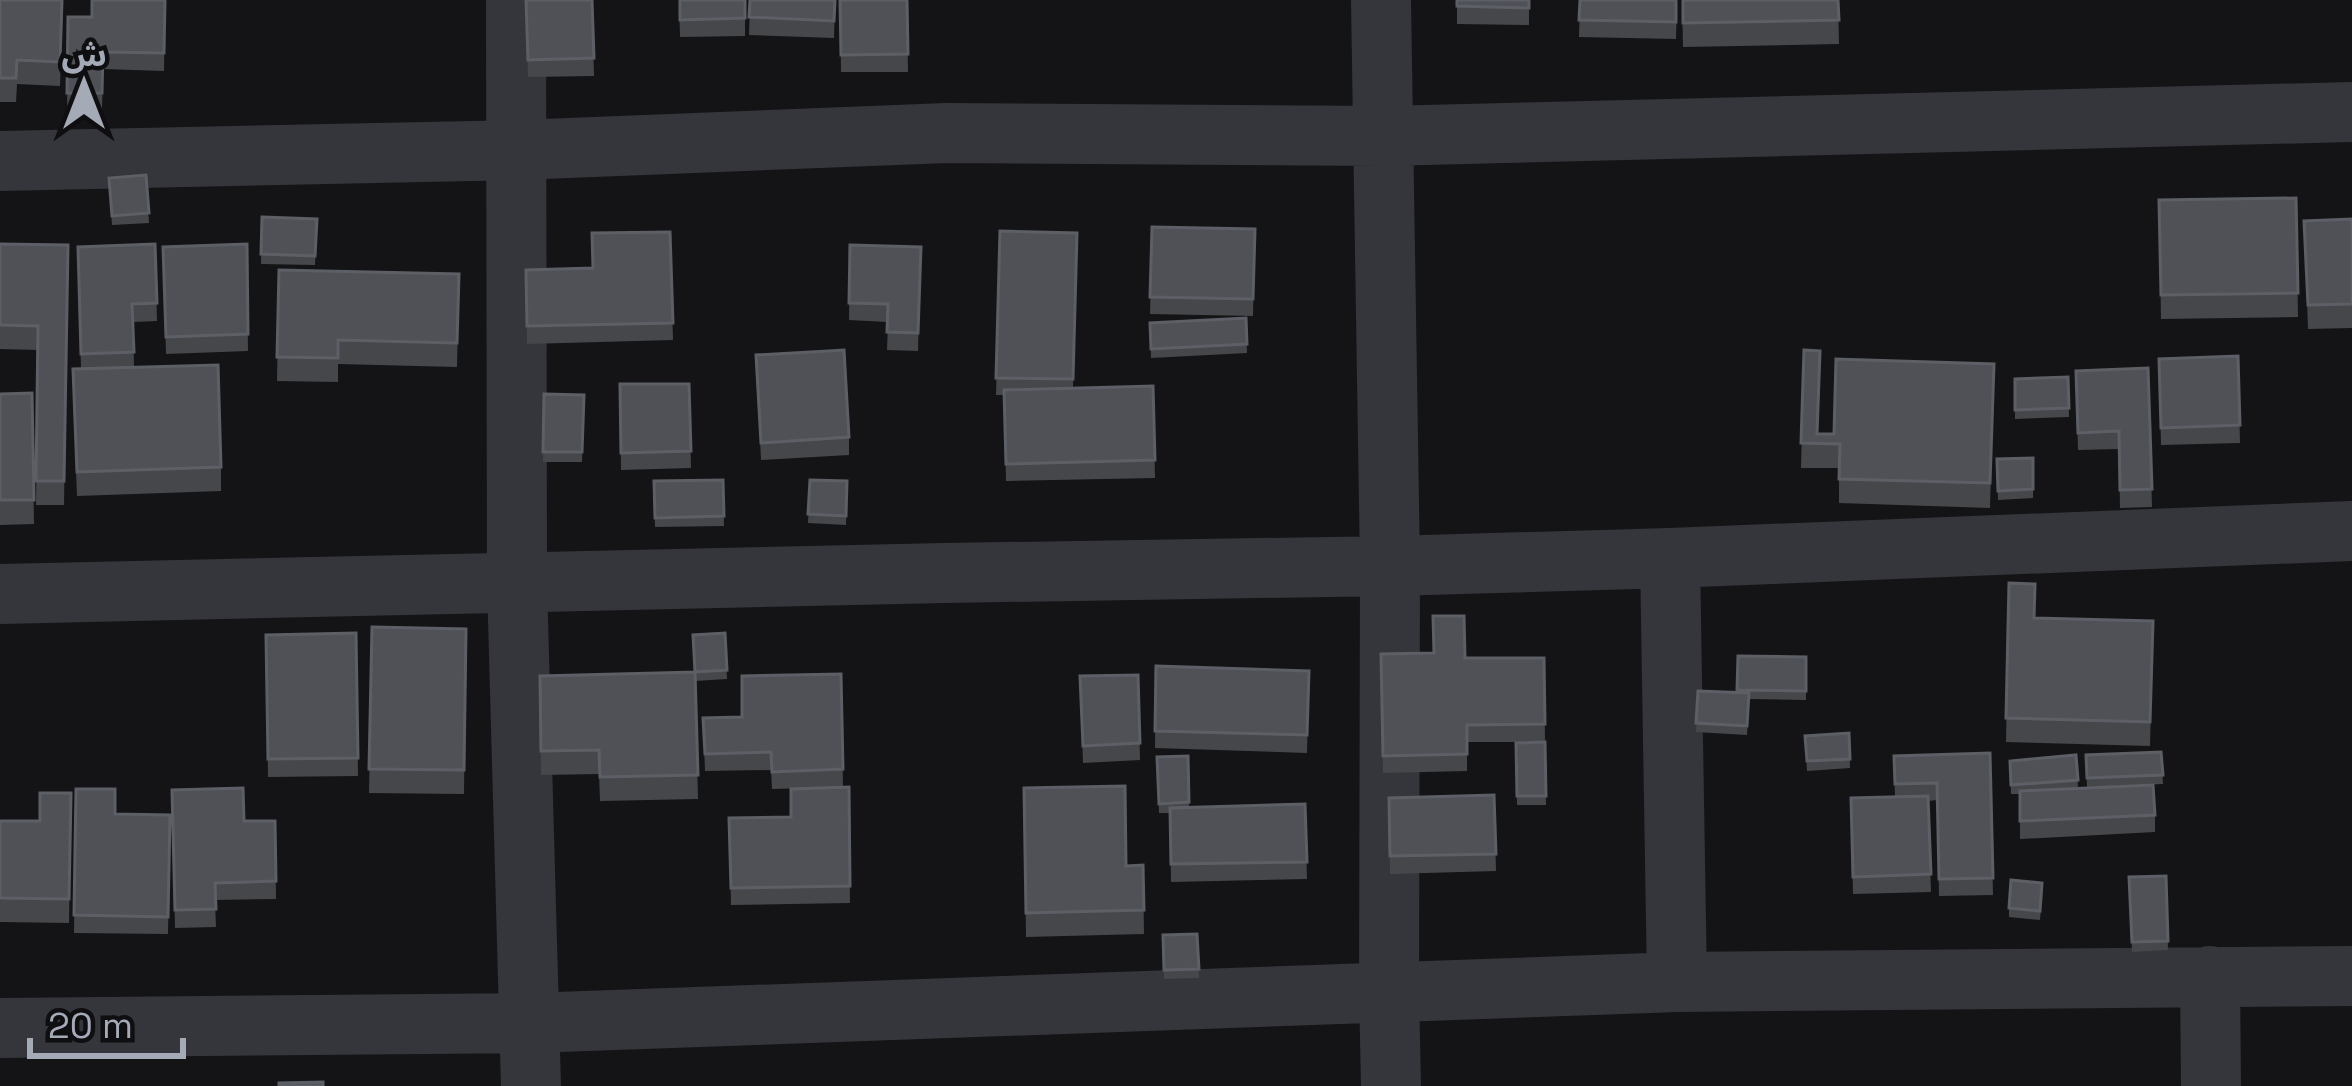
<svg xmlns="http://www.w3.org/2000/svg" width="2352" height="1086" viewBox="0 0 2352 1086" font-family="'Space Grotesk','Noto Sans Arabic',sans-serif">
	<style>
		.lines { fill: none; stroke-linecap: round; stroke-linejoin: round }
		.street { stroke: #34363b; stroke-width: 60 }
		.wall { fill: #45474b }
		.building { fill: #4f5157; stroke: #5d5f66; stroke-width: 3 }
	</style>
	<rect width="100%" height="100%" fill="#141416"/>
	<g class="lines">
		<path class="street" d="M 516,0 L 517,583 L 531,1086
			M 1381,0 L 1390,566 L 1389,991 L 1391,1086
			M 0,161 L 518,150 L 947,133 L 1384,136 L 2352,112
			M 1670,558 L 1677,982
			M 0,594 L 945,573 L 1390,566 L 1670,558 L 2352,531
			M 2210,976 L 2211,1086
			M 0,1028 L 530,1023 L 1677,982 L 2352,976"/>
	</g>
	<path class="wall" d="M 0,0 L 63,0 L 60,86 L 17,84 L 16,102 L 0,102 Z
		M 165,0 L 164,71 L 103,69 L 102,111 L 67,110 L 68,17 L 92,17 Z
		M 526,0 L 592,0 L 594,76 L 528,77 Z
		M 679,0 L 745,0 L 745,36 L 680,37 Z
		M 750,0 L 835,0 L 834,38 L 749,35 Z
		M 840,0 L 907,0 L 908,72 L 841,72 Z
		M 1457,0 L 1529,0 L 1529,25 L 1457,24 Z
		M 1580,0 L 1677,0 L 1676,39 L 1579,37 Z
		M 1682,0 L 1838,0 L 1839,44 L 1683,47 Z
		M 146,175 L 149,223 L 112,225 L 109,178 Z
		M 2296,198 L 2298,317 L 2161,319 L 2159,200 Z
		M 262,217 L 317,219 L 315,265 L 261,264 Z
		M 2352,219 L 2352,328 L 2308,329 L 2304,221 Z
		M 1152,227 L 1255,229 L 1253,316 L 1150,314 Z
		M 1000,231 L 1077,233 L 1073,388 L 1153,386 L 1155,478 L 1006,481 L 1004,395 L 996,395 Z
		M 670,232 L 673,340 L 527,344 L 526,270 L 592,268 Z
		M 0,244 L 68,245 L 64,505 L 36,505 L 38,350 L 0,349 Z
		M 155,244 L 157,321 L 133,322 L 134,367 L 221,467 L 221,491 L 77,496 L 73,393 L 81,369 L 78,247 Z
		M 247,244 L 248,351 L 166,354 L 163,247 Z
		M 850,245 L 921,247 L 918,351 L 887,350 L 888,322 L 849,320 Z
		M 279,270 L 459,274 L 457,367 L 338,364 L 338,382 L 277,381 Z
		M 1246,318 L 1247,353 L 1151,358 L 1150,323 Z
		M 1804,350 L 1818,434 L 1834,434 L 1994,364 L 1990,508 L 1839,503 L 1839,468 L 1801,468 Z
		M 756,355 L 849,437 L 849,455 L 761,460 Z
		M 2238,356 L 2240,443 L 2161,445 L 2159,359 Z
		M 2148,368 L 2152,507 L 2120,508 L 2119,449 L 2078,450 L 2076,371 Z
		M 2068,377 L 2069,417 L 2015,419 L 2015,379 Z
		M 620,384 L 689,384 L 691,468 L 621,470 Z
		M 32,393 L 34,524 L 0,525 L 0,394 Z
		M 544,394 L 584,395 L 582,462 L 543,462 Z
		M 2033,458 L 2033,498 L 1998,500 L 1997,459 Z
		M 723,480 L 724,526 L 655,527 L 654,481 Z
		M 810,480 L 847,481 L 846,525 L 808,523 Z
		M 2009,583 L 2035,618 L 2153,621 L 2150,746 L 2006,742 Z
		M 372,627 L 466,629 L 464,794 L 369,793 Z
		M 356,633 L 358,776 L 268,777 L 266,635 Z
		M 725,633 L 727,679 L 695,681 L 698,799 L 600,801 L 599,774 L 541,775 L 540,676 L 695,672 Z
		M 1381,654 L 1465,658 L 1544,658 L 1545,742 L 1467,742 L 1467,771 L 1383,773 Z
		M 1738,656 L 1806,657 L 1806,700 L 1749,699 L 1747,735 L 1696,732 L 1698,691 L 1737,693 Z
		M 1156,666 L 1309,671 L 1307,753 L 1155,748 Z
		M 841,674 L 843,787 L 772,789 L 771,770 L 705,771 L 703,718 L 742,717 Z
		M 1138,675 L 1140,760 L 1083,763 L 1080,676 Z
		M 1849,733 L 1850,768 L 1807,771 L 1805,736 Z
		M 1545,742 L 1546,805 L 1517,805 L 1516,743 Z
		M 2161,752 L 2163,784 L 2087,787 L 2086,755 Z
		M 1990,753 L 1993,895 L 1939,896 L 1937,800 L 1928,801 L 1931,892 L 1853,894 L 1851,798 L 1895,797 L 1894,756 Z
		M 2076,755 L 2078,788 L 2155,815 L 2155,832 L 2020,839 L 2020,794 L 2011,794 L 2010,761 Z
		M 1188,756 L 1189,807 L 1305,804 L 1307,879 L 1171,882 L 1170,813 L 1159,813 L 1157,757 Z
		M 849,787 L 850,903 L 731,905 L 729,818 L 791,817 Z
		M 1024,788 L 1126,866 L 1143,865 L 1144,934 L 1026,937 Z
		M 76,789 L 115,814 L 170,815 L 168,934 L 74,933 Z
		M 172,790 L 244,821 L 275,821 L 276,899 L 215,900 L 216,927 L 175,928 Z
		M 71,793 L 69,923 L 0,922 L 0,821 L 40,821 Z
		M 1494,795 L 1496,871 L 1390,874 L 1389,798 Z
		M 2166,876 L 2168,950 L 2132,952 L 2129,877 Z
		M 2042,892 L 2040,920 L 2009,917 L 2009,908 Z
		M 1197,934 L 1199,978 L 1164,979 L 1163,935 Z"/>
	<path class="building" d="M 0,0 L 62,0 L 60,62 L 17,60 L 16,78 L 0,78 Z
		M 92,0 L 165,0 L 164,53 L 103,52 L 102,93 L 67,93 L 68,17 L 92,17 Z
		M 526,0 L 592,0 L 594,58 L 528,60 Z
		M 680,0 L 745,0 L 745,18 L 680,20 Z
		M 750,0 L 835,0 L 834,21 L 749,17 Z
		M 840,0 L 907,0 L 908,54 L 841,55 Z
		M 1457,0 L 1529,0 L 1529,8 L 1457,6 Z
		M 1580,0 L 1676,0 L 1676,22 L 1579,20 Z
		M 1683,0 L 1838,0 L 1839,20 L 1683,23 Z
		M 146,175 L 149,213 L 112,216 L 109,178 Z
		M 2296,198 L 2298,293 L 2161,295 L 2159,200 Z
		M 262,217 L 317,219 L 315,256 L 261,254 Z
		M 2352,219 L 2352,304 L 2308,305 L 2304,221 Z
		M 1152,227 L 1255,229 L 1253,299 L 1150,297 Z
		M 1000,231 L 1077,233 L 1073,379 L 996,378 Z
		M 670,232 L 673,323 L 527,326 L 526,270 L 593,268 L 592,233 Z
		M 0,244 L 68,245 L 64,481 L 36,481 L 38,326 L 0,325 Z
		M 155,244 L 157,303 L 132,304 L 134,352 L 81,354 L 78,247 Z
		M 247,244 L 248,334 L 166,337 L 163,247 Z
		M 850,245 L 921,247 L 918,333 L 887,332 L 888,304 L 849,303 Z
		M 279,270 L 459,274 L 457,343 L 338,340 L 338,358 L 277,357 Z
		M 1246,318 L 1247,344 L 1151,349 L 1150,323 Z
		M 844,350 L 849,437 L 761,443 L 756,355 Z
		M 1804,350 L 1820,351 L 1817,434 L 1834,434 L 1836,359 L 1994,364 L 1990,483 L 1839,479 L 1840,444 L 1801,443 Z
		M 2238,356 L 2240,425 L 2161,428 L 2159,359 Z
		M 218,365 L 221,467 L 77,472 L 73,369 Z
		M 2148,368 L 2152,489 L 2120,490 L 2119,431 L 2078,433 L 2076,371 Z
		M 2068,377 L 2069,408 L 2015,410 L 2015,379 Z
		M 620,384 L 689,384 L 691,451 L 621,453 Z
		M 1153,386 L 1155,460 L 1006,464 L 1004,390 Z
		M 32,393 L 34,500 L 0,500 L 0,394 Z
		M 544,394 L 584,395 L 582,452 L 543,452 Z
		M 2033,458 L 2033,489 L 1998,491 L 1997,459 Z
		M 723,480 L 724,516 L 655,518 L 654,481 Z
		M 810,480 L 847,481 L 846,516 L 808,514 Z
		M 2009,583 L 2035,584 L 2034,618 L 2153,621 L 2150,722 L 2006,718 Z
		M 1433,616 L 1464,616 L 1465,658 L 1544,658 L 1545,724 L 1467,725 L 1467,754 L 1383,756 L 1381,654 L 1434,653 Z
		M 372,627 L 466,629 L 464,770 L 369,769 Z
		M 356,633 L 358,758 L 268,759 L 266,635 Z
		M 725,633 L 727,670 L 695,672 L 693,635 Z
		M 1738,656 L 1806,657 L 1806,691 L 1737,690 Z
		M 1156,666 L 1309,671 L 1307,735 L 1155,731 Z
		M 695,672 L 698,775 L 600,777 L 599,750 L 541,751 L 540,676 Z
		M 841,674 L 843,769 L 772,772 L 771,752 L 705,754 L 703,718 L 742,717 L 742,676 Z
		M 1138,675 L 1140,743 L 1083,746 L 1080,676 Z
		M 1698,691 L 1749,693 L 1747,726 L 1696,723 Z
		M 1849,733 L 1850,759 L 1807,761 L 1805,736 Z
		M 1545,742 L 1546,796 L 1517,796 L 1516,743 Z
		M 2161,752 L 2163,775 L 2087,778 L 2086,755 Z
		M 1990,753 L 1993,878 L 1939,879 L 1937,783 L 1895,784 L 1894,756 Z
		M 2076,755 L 2078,780 L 2011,785 L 2010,761 Z
		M 1188,756 L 1189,802 L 1159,804 L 1157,757 Z
		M 2153,785 L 2155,815 L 2020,821 L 2020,791 Z
		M 1125,786 L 1126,866 L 1143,865 L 1144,910 L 1026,913 L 1024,788 Z
		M 849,787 L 850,886 L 731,888 L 729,818 L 791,817 L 791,789 Z
		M 243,788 L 244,821 L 275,821 L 276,881 L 215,883 L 216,909 L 175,910 L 172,790 Z
		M 76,789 L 115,789 L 115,814 L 170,815 L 168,917 L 74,915 Z
		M 40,793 L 71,793 L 69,899 L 0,898 L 0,821 L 40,821 Z
		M 1494,795 L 1496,854 L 1390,856 L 1389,798 Z
		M 1928,796 L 1931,874 L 1853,877 L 1851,798 Z
		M 1305,804 L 1307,862 L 1171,864 L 1170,808 Z
		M 2166,876 L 2168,941 L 2132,942 L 2129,877 Z
		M 2011,880 L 2042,883 L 2040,911 L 2009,908 Z
		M 1197,934 L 1199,969 L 1164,970 L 1163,935 Z
		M 323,1082 L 323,1086 L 279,1086 L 279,1083 Z"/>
	<g transform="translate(84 84)" stroke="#0f0f11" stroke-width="9" paint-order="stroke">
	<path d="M0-9L21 45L0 30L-21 45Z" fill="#a4abb7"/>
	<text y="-18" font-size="33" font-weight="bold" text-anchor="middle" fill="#a4abb7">ش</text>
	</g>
	<path d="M30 1038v18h153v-18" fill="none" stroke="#a4abb7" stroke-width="6"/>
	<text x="48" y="1038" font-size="36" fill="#a4abb7" stroke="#0f0f11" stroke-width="9" paint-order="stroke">20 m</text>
</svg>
